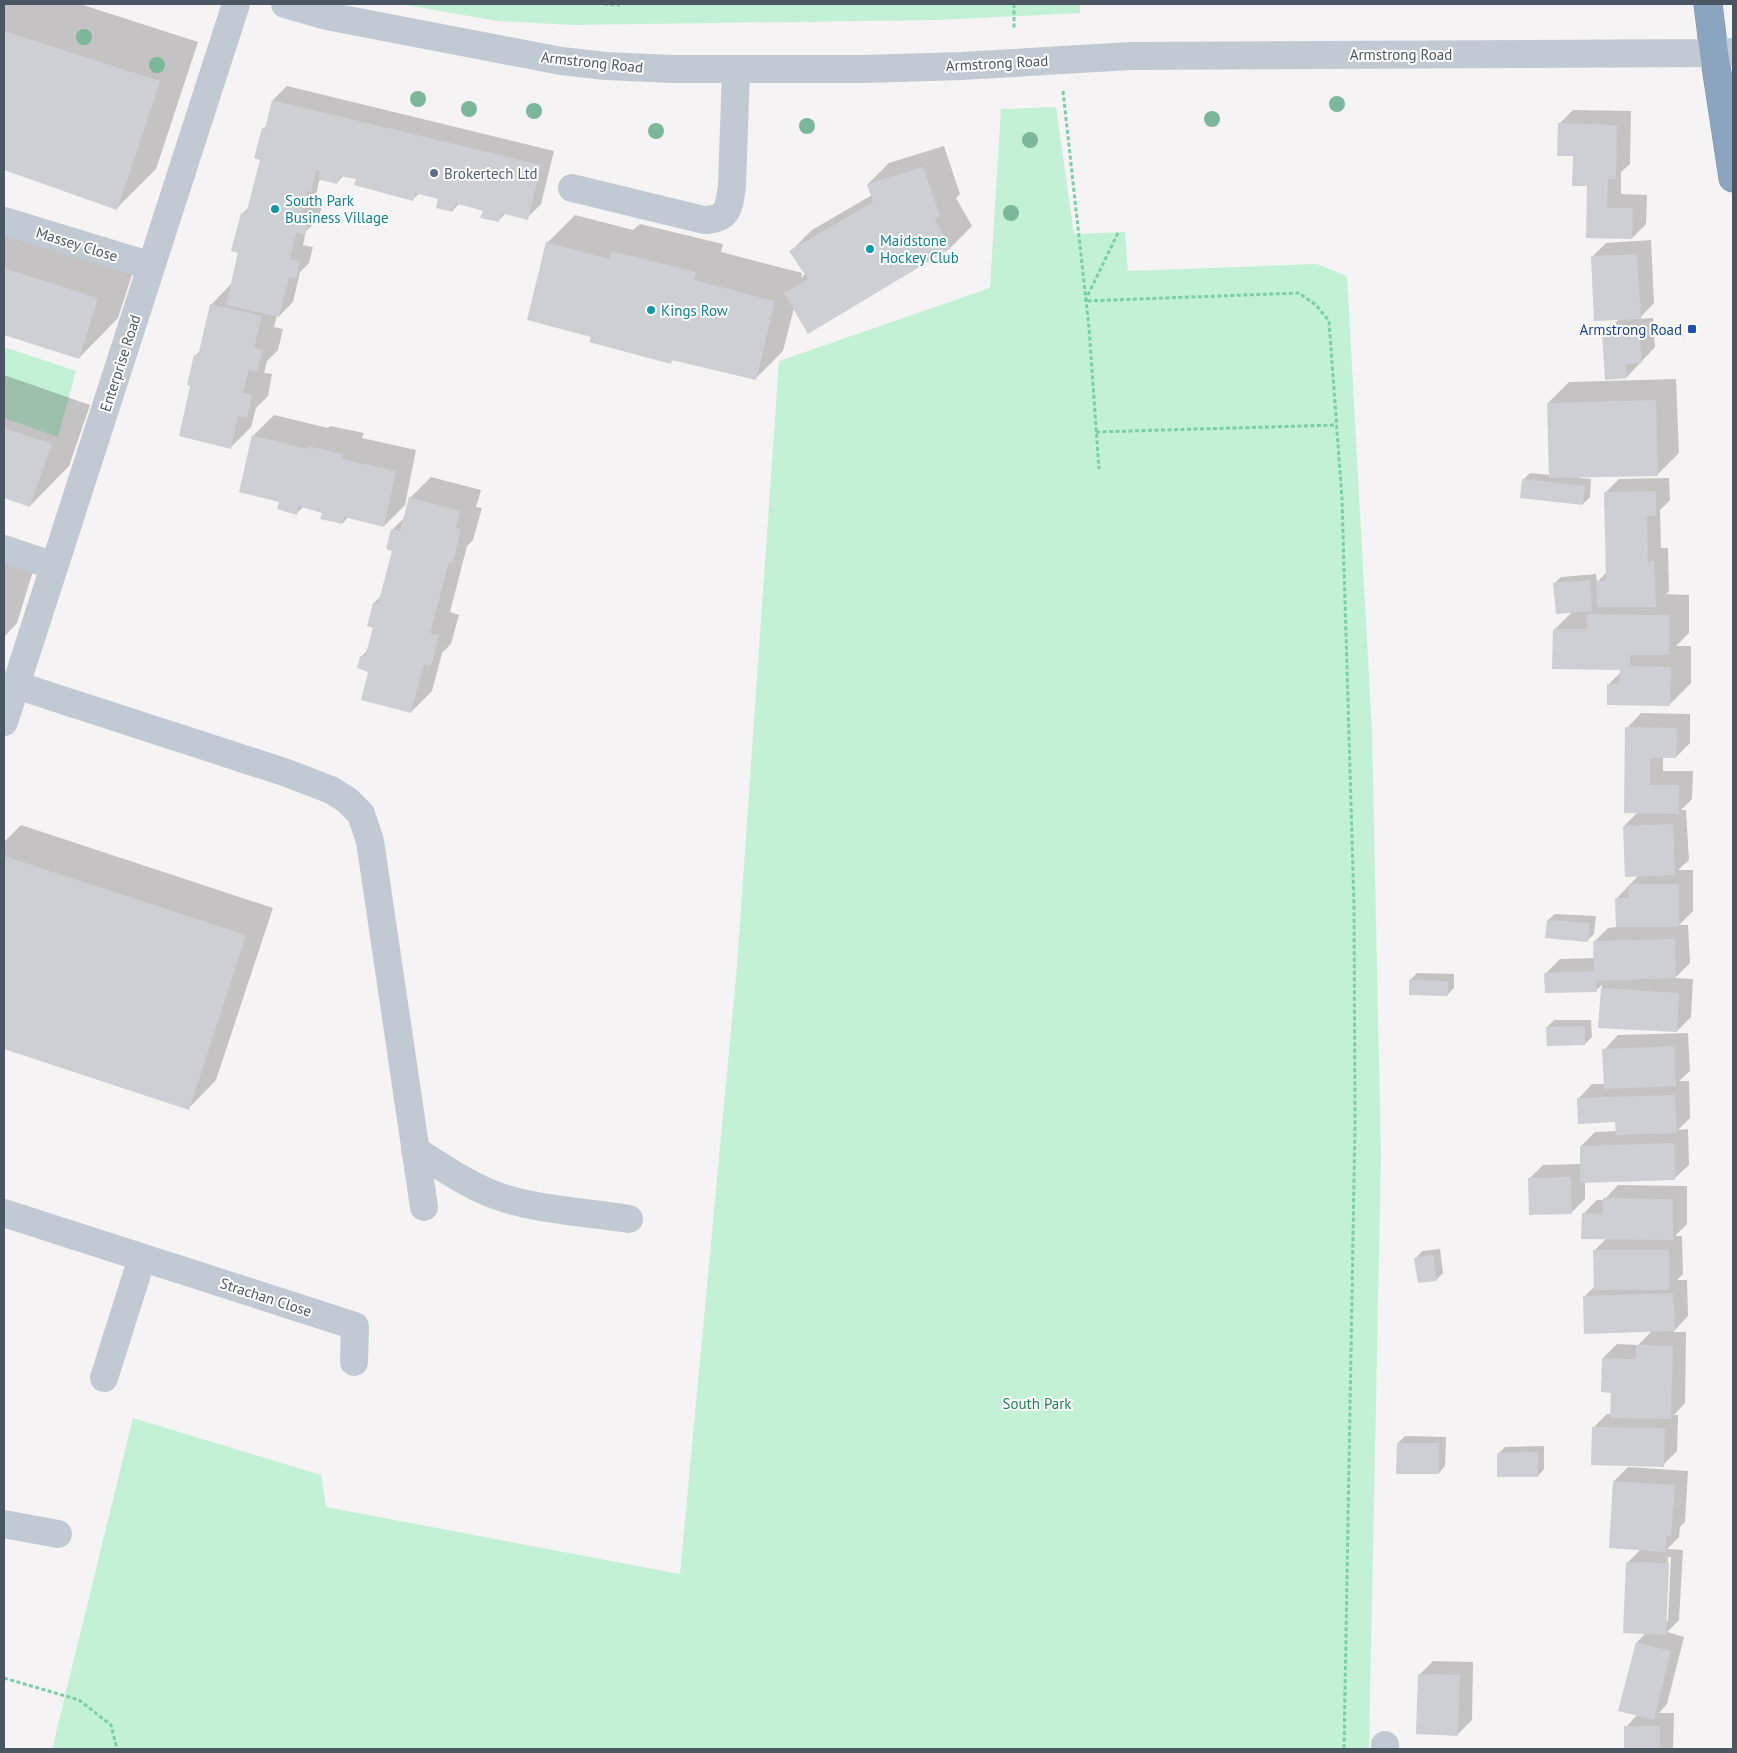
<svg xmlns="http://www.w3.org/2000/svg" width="1737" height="1753" viewBox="0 0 1737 1753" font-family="'PT Sans',sans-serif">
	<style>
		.green { fill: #c3f1d5 }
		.shadow { fill: #0003; fill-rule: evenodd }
		.building { fill: #cdcfd5 }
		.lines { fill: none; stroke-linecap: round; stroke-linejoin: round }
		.highway-casing { stroke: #7690ad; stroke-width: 29 }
		.path { stroke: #7ad0a6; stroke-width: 3; stroke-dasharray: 4 2.5; stroke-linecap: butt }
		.minor { stroke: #c1cad2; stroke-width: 28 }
		.highway { stroke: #8ba5c1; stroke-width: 28 }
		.tree { fill: #7bb799 }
		.service-dot { fill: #5c6f8a; stroke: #fff; stroke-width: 2 }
		.culture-dot { fill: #0f9aa8; stroke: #fff; stroke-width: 2 }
		.transit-dot { fill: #1a4fb4; stroke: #fff; stroke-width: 2 }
		.labels { text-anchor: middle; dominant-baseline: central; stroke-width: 4; stroke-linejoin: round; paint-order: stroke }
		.street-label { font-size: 15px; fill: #4a5661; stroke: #fff }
		.service-label { font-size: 15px; fill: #4e5e75; stroke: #fff; text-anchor: start }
		.culture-label { font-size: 15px; fill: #0d838f; stroke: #fff; text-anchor: start }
		.transit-label { font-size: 15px; fill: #164399; stroke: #fff; text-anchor: end }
		.park-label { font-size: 15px; fill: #17864f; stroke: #fff }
	</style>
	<rect width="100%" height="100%" fill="#f5f3f3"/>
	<path class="green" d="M 400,4 L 1080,4 L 1080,13 L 937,20 L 572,25 L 498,21 Z
		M 1056,107 L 1074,234 L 1125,232 L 1128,271 L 1317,264 L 1347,276 L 1372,731 L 1381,1155 L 1369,1749 L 52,1749 L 133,1418 L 321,1475 L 326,1507 L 680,1574 L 737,966 L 779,361 L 990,288 L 1001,109 Z
		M 4,347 L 76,371 L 58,437 L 4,418 Z"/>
	<path class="shadow" d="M 4,4 L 80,4 L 198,42 L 156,169 L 117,208 L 4,169 Z
		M 287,86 L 554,151 L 541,204 L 527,218 L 506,213 L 498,221 L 484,210 L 460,203 L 452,211 L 440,198 L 420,193 L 413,199 L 357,178 L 344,175 L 337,183 L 322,179 L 319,181 L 315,201 L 323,203 L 318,220 L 306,231 L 303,245 L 313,247 L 309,263 L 300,272 L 293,302 L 279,316 L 277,315 L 274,327 L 283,329 L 278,350 L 267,361 L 264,373 L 272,374 L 268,396 L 256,408 L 251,427 L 230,448 L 191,385 L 188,384 L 196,355 L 201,350 L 211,305 L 232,283 L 239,252 L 242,214 L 250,206 L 262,159 L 263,129 L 268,124 L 273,100 Z
		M 1573,110 L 1631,111 L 1630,164 L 1621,172 L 1621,194 L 1647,195 L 1646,224 L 1632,238 L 1587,236 L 1588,185 L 1559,124 Z
		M 944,146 L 960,194 L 956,198 L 972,226 L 951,247 L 808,332 L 794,308 L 783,351 L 755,379 L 674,359 L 670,363 L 593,336 L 547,243 L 575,215 L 633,230 L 640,224 L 723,244 L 721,252 L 802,273 L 801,278 L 806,273 L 791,251 L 812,230 L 872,195 L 868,184 L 889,163 Z
		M 4,216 L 137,259 L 118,318 L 79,358 L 4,334 Z
		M 1651,240 L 1654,303 L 1639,319 L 1653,318 L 1655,347 L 1627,377 L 1603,335 L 1619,319 L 1592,257 L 1606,243 Z
		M 4,375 L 90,405 L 69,466 L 30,506 L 4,497 Z
		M 1676,379 L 1679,453 L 1658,474 L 1579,476 L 1579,478 L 1591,479 L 1590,497 L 1583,504 L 1523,480 L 1530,473 L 1550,475 L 1548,403 L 1569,382 Z
		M 274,415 L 328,428 L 330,426 L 364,433 L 362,438 L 416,450 L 405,505 L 384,526 L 348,517 L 343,523 L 323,512 L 304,506 L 297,513 L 281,501 L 253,436 Z
		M 431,477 L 481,490 L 476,507 L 482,508 L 473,540 L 467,546 L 450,612 L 459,615 L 451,644 L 442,653 L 432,691 L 411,712 L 370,671 L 362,656 L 369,649 L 375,627 L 374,603 L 381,596 L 393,550 L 392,530 L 405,517 L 410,498 Z
		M 1669,478 L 1670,500 L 1660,510 L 1661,548 L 1668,548 L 1669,591 L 1666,594 L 1689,595 L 1689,633 L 1676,646 L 1691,646 L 1691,683 L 1670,704 L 1609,684 L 1621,672 L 1621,668 L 1554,630 L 1572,612 L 1555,583 L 1561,577 L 1596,574 L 1597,582 L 1607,572 L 1605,493 L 1619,479 Z
		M 4,559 L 34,568 L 17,623 L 4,637 Z
		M 1641,713 L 1690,714 L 1690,743 L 1676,757 L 1663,757 L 1663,771 L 1693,771 L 1692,799 L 1681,810 L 1686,810 L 1689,860 L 1678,870 L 1693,870 L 1693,911 L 1679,925 L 1688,925 L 1690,963 L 1675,978 L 1693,979 L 1691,1017 L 1677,1031 L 1600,1026 L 1602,985 L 1596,990 L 1546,973 L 1560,959 L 1595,958 L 1594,942 L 1608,928 L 1617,927 L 1616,899 L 1639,875 L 1624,826 L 1638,812 L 1627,728 Z
		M 21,825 L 273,908 L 216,1080 L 189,1108 L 4,1047 L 4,842 Z
		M 1555,914 L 1596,916 L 1594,934 L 1588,940 L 1548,920 Z
		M 1417,973 L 1454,974 L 1454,988 L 1447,995 L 1410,980 Z
		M 1554,1020 L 1591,1020 L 1592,1037 L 1585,1044 L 1547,1027 Z
		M 1688,1033 L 1690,1071 L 1679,1081 L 1689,1081 L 1690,1118 L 1678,1130 L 1688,1129 L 1689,1165 L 1674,1179 L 1585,1181 L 1585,1199 L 1571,1213 L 1529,1179 L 1543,1165 L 1581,1164 L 1581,1146 L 1595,1132 L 1617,1131 L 1616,1121 L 1578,1099 L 1592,1084 L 1605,1084 L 1604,1050 L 1618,1035 Z
		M 1618,1185 L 1687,1186 L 1687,1224 L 1675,1236 L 1682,1236 L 1683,1274 L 1677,1280 L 1687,1280 L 1688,1316 L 1673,1332 L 1686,1332 L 1685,1403 L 1674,1415 L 1678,1415 L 1677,1451 L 1663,1465 L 1593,1428 L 1607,1414 L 1612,1414 L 1612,1391 L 1603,1358 L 1617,1344 L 1638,1345 L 1652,1331 L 1584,1297 L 1595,1286 L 1595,1250 L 1607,1238 L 1583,1214 L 1597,1200 L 1604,1200 Z
		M 1440,1249 L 1443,1273 L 1436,1280 L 1416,1258 L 1422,1251 Z
		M 1405,1436 L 1446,1437 L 1445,1466 L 1439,1473 L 1398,1443 Z
		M 1544,1446 L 1544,1469 L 1538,1476 L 1498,1454 L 1505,1447 Z
		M 1628,1467 L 1688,1471 L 1685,1522 L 1680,1527 L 1679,1537 L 1667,1549 L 1683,1550 L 1679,1620 L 1667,1632 L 1684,1637 L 1667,1704 L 1659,1713 L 1674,1713 L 1673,1749 L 1625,1749 L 1626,1727 L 1638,1714 L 1637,1642 L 1646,1633 L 1628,1562 L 1641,1549 L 1614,1481 ZM 1668,1557 L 1671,1557 L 1668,1621 L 1665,1621 Z
		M 1433,1661 L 1473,1662 L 1472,1720 L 1458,1734 L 1419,1675 Z"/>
	<path class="building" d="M 4,31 L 160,81 L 117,210 L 4,170 Z
		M 272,100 L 541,165 L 528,220 L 501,213 L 499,222 L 480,218 L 483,211 L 455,203 L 453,212 L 436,208 L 438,199 L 415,193 L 413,201 L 354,185 L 356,179 L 340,176 L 337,184 L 318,179 L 320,172 L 316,170 L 311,192 L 307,191 L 302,215 L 310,217 L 305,235 L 296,233 L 290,259 L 300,261 L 296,279 L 289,277 L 279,317 L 226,305 L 238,253 L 231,251 L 241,213 L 246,214 L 260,160 L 254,158 L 262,128 L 265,129 Z
		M 1558,123 L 1617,125 L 1616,179 L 1608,179 L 1607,208 L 1633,208 L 1632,239 L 1586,238 L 1587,186 L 1572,186 L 1573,156 L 1557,156 Z
		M 923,167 L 940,216 L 935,220 L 951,248 L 808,334 L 784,293 L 808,279 L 789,251 L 873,202 L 867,184 Z
		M 546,242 L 609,259 L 611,251 L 696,272 L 694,280 L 775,301 L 756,380 L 672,360 L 671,364 L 589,342 L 591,337 L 527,320 Z
		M 1637,254 L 1641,319 L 1594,321 L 1591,256 Z
		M 4,268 L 98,298 L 79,359 L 4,335 Z
		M 210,304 L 262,316 L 254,348 L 263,350 L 257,372 L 249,370 L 243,393 L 252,395 L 247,418 L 238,416 L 231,449 L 179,436 L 190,386 L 187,385 L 194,355 L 198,356 Z
		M 1639,331 L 1642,363 L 1626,364 L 1627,378 L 1605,380 L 1602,334 Z
		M 1656,400 L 1658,476 L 1549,478 L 1547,403 Z
		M 4,428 L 52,444 L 30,507 L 4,498 Z
		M 252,435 L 307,449 L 308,446 L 343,454 L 342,459 L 396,471 L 384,527 L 344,517 L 343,524 L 320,519 L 322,513 L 299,506 L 297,515 L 277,509 L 279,502 L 239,492 Z
		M 1522,479 L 1585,486 L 1583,505 L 1520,498 Z
		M 1656,491 L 1656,516 L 1647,516 L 1648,562 L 1654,561 L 1656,607 L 1597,607 L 1596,581 L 1606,581 L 1604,492 Z
		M 409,497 L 460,511 L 456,528 L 461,529 L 453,563 L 449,562 L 430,633 L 439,636 L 431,666 L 424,665 L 411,713 L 361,700 L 368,672 L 357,668 L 360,656 L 365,656 L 373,628 L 367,626 L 373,603 L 378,604 L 392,551 L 386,549 L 391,529 L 400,531 Z
		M 1590,580 L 1592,611 L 1556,614 L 1553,583 Z
		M 1587,614 L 1669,615 L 1669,655 L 1630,655 L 1630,666 L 1671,667 L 1670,706 L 1607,705 L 1607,684 L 1619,684 L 1620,670 L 1552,669 L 1553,629 L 1587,629 Z
		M 1625,727 L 1677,728 L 1676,758 L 1650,758 L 1650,785 L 1679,785 L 1679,814 L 1624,813 Z
		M 1673,824 L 1675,875 L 1625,877 L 1623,826 Z
		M 4,856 L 246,935 L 189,1110 L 4,1049 Z
		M 1629,884 L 1679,884 L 1679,927 L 1616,927 L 1615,898 L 1629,898 Z
		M 1547,920 L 1590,923 L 1588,942 L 1545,938 Z
		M 1675,939 L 1676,978 L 1596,981 L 1597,992 L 1545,993 L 1544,973 L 1594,971 L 1593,941 Z
		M 1409,980 L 1448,981 L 1448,996 L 1409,995 Z
		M 1601,988 L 1679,993 L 1677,1032 L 1598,1028 Z
		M 1585,1026 L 1585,1045 L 1547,1046 L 1546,1027 Z
		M 1674,1046 L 1676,1086 L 1604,1089 L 1602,1049 Z
		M 1675,1095 L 1677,1133 L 1616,1135 L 1615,1122 L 1578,1124 L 1577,1098 Z
		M 1674,1143 L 1675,1180 L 1580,1183 L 1580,1146 Z
		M 1571,1177 L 1572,1214 L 1529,1215 L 1528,1178 Z
		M 1603,1198 L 1673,1199 L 1673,1240 L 1581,1239 L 1582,1213 L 1602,1214 Z
		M 1593,1250 L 1669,1250 L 1669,1290 L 1594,1290 Z
		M 1433,1255 L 1437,1281 L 1418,1283 L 1414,1258 Z
		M 1673,1293 L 1675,1331 L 1584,1334 L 1583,1296 Z
		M 1636,1345 L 1673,1346 L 1671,1419 L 1610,1418 L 1611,1393 L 1601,1392 L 1602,1358 L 1636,1359 Z
		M 1592,1427 L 1665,1428 L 1664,1467 L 1591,1465 Z
		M 1397,1443 L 1439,1443 L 1439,1474 L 1396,1474 Z
		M 1538,1452 L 1538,1477 L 1497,1477 L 1497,1453 Z
		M 1613,1481 L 1675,1485 L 1671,1537 L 1666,1536 L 1666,1552 L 1609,1548 Z
		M 1626,1562 L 1669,1563 L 1666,1635 L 1623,1633 Z
		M 1636,1642 L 1671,1651 L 1654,1720 L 1618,1711 Z
		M 1418,1674 L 1460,1675 L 1458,1736 L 1416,1734 Z
		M 1624,1726 L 1660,1726 L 1660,1749 L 1624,1749 Z"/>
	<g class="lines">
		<g class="highway-casing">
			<path id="highway" d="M 1708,4 L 1714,53 L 1733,178"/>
		</g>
		<path class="path" d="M 604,4 L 620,5
			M 1014,4 L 1014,30
			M 1063,91 L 1089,328 L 1099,469
			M 1118,233 L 1085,301 L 1299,293 L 1316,305 L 1329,321 L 1342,499 L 1354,906 L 1355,1125 L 1344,1749
			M 1096,432 L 1337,425
			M 4,1678 L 79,1700 L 111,1725 L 117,1749"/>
		<path class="minor" d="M 285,4 L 327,16 L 561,61 L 606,66 L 672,69 L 864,69 L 962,66 L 1131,56 L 1714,53 L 1733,52
			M 572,188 L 704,220 C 729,219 729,207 732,186 L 736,69
			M 4,221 L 151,266
			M 4,549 L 54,566
			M 16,685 L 284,772 L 331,790 L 347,800 L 361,814 L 370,841 L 424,1207
			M 4,722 L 236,4
			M 415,1150 C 440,1166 465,1183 492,1194 C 533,1210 586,1212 629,1219
			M 4,1213 L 355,1326 L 354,1362
			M 104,1378 L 142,1258
			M 4,1524 L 58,1534
			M 1385,1749 L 1385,1745"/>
		<use href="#highway" class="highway"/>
	</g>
	<g class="tree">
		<circle cx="84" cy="37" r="8"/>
		<circle cx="157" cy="65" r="8"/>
		<circle cx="418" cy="99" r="8"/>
		<circle cx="1337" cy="104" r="8"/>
		<circle cx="469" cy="109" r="8"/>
		<circle cx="534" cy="111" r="8"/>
		<circle cx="1212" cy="119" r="8"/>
		<circle cx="807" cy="126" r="8"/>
		<circle cx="656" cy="131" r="8"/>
		<circle cx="1030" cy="140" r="8"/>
		<circle cx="1011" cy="213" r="8"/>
	</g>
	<circle class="service-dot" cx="434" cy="173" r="5"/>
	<g class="culture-dot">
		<circle cx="275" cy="209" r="5"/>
		<circle cx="870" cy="249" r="5"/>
		<circle cx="651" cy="310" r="5"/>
	</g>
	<rect class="transit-dot" x="1687" y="324" width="10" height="10" rx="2.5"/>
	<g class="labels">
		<g class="street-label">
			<text x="1401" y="54">Armstrong Road</text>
			<text transform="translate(592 62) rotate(6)">Armstrong Road</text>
			<text transform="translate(997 63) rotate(-3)">Armstrong Road</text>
			<text transform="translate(77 244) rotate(17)">Massey Close</text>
			<text transform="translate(120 363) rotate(-72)">Enterprise Road</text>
			<text transform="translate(266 1297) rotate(18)">Strachan Close</text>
		</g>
		<g class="service-label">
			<text x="444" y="173">Brokertech Ltd</text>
		</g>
		<g class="culture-label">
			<text x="285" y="200">South Park<tspan x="285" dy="17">Business Village</tspan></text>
			<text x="880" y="240">Maidstone<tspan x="880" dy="17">Hockey Club</tspan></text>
			<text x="661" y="310">Kings Row</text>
		</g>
		<g class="transit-label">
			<text x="1682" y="329">Armstrong Road</text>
		</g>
		<g class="park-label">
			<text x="1037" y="1403">South Park</text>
		</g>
	</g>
	<rect width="1737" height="1753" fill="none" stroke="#4a5661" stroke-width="10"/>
</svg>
